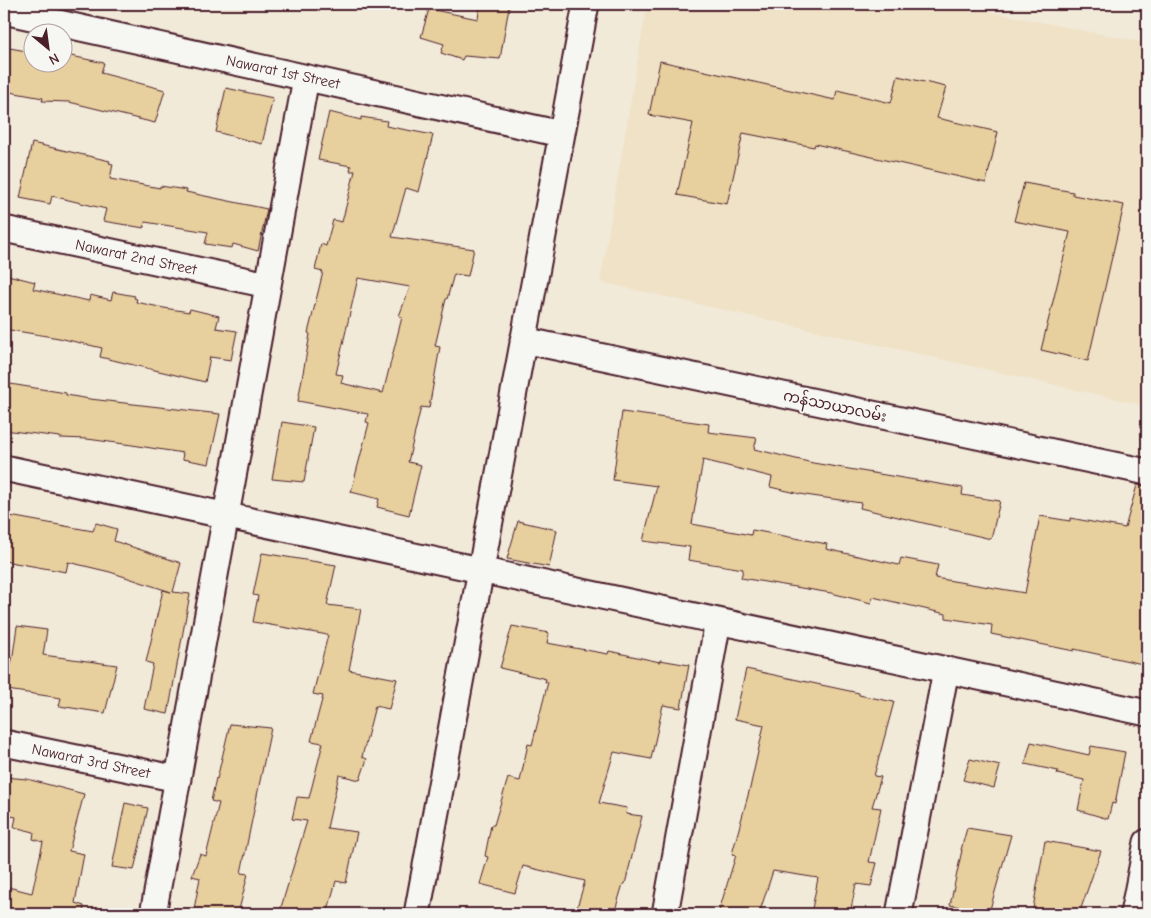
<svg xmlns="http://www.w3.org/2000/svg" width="1151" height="918" viewBox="0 0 1151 918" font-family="'Comic Neue','Noto Sans Myanmar',sans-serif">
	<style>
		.built { fill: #efe2c7 }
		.building { fill: #e7cf9e; stroke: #4a1f2b; fill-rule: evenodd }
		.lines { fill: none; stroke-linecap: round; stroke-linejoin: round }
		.minor-casing { stroke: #4a1f2b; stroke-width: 29 }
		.minor { stroke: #f6f6f2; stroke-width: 25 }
		.labels { text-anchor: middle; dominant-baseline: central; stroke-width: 4; stroke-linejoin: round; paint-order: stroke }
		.street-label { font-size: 15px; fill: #4a1f2b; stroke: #f6f6f2 }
	</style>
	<rect width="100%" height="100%" fill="#f2ead9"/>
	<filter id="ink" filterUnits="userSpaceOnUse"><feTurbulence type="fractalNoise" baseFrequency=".02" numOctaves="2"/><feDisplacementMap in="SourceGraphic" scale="10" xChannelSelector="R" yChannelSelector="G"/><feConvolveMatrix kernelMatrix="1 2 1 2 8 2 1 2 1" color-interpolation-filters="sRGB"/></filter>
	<g filter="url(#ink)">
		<path class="built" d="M 647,4 L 951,4 L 1147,43 L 1147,406 L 600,282 Z"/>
		<path class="building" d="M 480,4 L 509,7 L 500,59 L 464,56 L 462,60 L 441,53 L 444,44 L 421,37 L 429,9 L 478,19 Z
			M 4,47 L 32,52 L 32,62 L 62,62 L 62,54 L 104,63 L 101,73 L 165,90 L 155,123 L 69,102 L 42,101 L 43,98 L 4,91 Z
			M 660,61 L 835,100 L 837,90 L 891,103 L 898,76 L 946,87 L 937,118 L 998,132 L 986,183 L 815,144 L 814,147 L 743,133 L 727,204 L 677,195 L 693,123 L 649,115 Z
			M 226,88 L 273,98 L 262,144 L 216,132 Z
			M 329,112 L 361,120 L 361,117 L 387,121 L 386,126 L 433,135 L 419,192 L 406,188 L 392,237 L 474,249 L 468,276 L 454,274 L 447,299 L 446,299 L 435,346 L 440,347 L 429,408 L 421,407 L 408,462 L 421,465 L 409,515 L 377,507 L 379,499 L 351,492 L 369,423 L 366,422 L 368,414 L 298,401 L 310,334 L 308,333 L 323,272 L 315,270 L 321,244 L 326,246 L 333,220 L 342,222 L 355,171 L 350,171 L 351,166 L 318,160 ZM 358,278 L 410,287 L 399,316 L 402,317 L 383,393 L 341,383 L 343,375 L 336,374 Z
			M 32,143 L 110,161 L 109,163 L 113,164 L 110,179 L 160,188 L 160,186 L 187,190 L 186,192 L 267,209 L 258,251 L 233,244 L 232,248 L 205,244 L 208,232 L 145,222 L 144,228 L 103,221 L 106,209 L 52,196 L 50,204 L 20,198 Z
			M 1024,183 L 1073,192 L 1073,195 L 1124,205 L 1088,361 L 1041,350 L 1070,232 L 1014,221 Z
			M 4,274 L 35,282 L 33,289 L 89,301 L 90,295 L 111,300 L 113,292 L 135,296 L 134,298 L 137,299 L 136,302 L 164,308 L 189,312 L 190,309 L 219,316 L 216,328 L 237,331 L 231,360 L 210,357 L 205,382 L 100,357 L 102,348 L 59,338 L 4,329 Z
			M 4,383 L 66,393 L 66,395 L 90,399 L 220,414 L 209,464 L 182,459 L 183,453 L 132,445 L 87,439 L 60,438 L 60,437 L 4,430 Z
			M 622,412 L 709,424 L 708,432 L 757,438 L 754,449 L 813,463 L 963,488 L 962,495 L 1000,501 L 991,539 L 860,508 L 861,503 L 805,495 L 770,487 L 772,477 L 703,460 L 692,524 L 751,535 L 752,530 L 827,544 L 826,549 L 899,565 L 901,558 L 938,565 L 935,578 L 1025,593 L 1040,516 L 1070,521 L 1070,518 L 1125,528 L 1137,485 L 1147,486 L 1147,665 L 1074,649 L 1074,651 L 991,634 L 992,625 L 946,618 L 946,614 L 873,597 L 871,603 L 831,593 L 741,578 L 743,569 L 688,560 L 690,547 L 643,541 L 657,486 L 613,480 Z
			M 282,422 L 314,427 L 304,482 L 272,479 Z
			M 4,515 L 93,531 L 96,523 L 117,529 L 114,541 L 181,563 L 173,592 L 190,594 L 168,714 L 144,709 L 153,664 L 146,662 L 163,590 L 171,592 L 110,572 L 68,562 L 66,572 L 4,561 Z
			M 518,521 L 557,530 L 549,567 L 507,559 Z
			M 262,553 L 336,565 L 327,605 L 361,609 L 349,670 L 397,679 L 389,709 L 375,706 L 362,757 L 367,759 L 360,780 L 339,775 L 327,828 L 357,832 L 346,883 L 336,881 L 327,914 L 279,914 L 307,821 L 292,819 L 297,797 L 309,798 L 323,743 L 311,741 L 323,696 L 313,694 L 328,635 L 253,622 L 258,596 L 253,595 Z
			M 17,626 L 47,630 L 43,655 L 117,665 L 105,713 L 59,706 L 61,698 L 7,690 L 8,688 L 6,687 L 13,655 Z
			M 512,626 L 549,633 L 547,643 L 608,654 L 609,651 L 660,662 L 660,660 L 689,665 L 681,708 L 663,705 L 651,759 L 614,752 L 599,803 L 627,808 L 626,814 L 642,816 L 625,884 L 623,884 L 614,914 L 575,914 L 585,881 L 523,866 L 515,893 L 480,884 L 488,857 L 485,856 L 491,825 L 494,825 L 508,778 L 520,781 L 528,744 L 532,745 L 548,682 L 545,682 L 546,679 L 500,668 Z
			M 746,669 L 859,693 L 859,695 L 894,702 L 874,776 L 881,777 L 872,807 L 881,808 L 869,862 L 877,863 L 871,886 L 856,884 L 850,914 L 811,914 L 818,878 L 773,871 L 759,914 L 718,914 L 736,855 L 732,854 L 750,788 L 764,725 L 735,719 Z
			M 230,724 L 271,728 L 241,873 L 248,874 L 238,914 L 193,914 L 200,878 L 192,876 L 200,854 L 206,856 L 219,803 L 211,801 L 216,778 L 217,779 Z
			M 1031,742 L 1089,755 L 1091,746 L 1125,752 L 1115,804 L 1112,803 L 1108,819 L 1078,810 L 1084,780 L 1057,774 L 1058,771 L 1025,764 Z
			M 970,759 L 1000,766 L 994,788 L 963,780 Z
			M 4,777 L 27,779 L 84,794 L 69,851 L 84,854 L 75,903 L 84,906 L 83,914 L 4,914 L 4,886 L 32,893 L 43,842 L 33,839 L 34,832 L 14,827 L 16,817 L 4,815 Z
			M 125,803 L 148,808 L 134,870 L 112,867 Z
			M 967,828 L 1011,835 L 989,913 L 950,905 L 962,850 L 961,850 Z
			M 1045,841 L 1101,851 L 1079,914 L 1032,914 Z"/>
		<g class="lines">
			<g class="minor-casing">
				<path id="minor" d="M 4,11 L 561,134
					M 4,229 L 268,285
					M 523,340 L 1147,472
					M 4,468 L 1147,713
					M 4,743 L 178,779
					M 153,914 L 306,78
					M 417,914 L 586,4
					M 665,914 L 718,621
					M 899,914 L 946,670
					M 1133,914 L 1147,842"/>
			</g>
			<use href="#minor" class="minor"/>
		</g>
	</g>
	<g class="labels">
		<g class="street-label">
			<text transform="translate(283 72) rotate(12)">Nawarat 1st Street</text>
			<text transform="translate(136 257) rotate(12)">Nawarat 2nd Street</text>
			<text transform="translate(835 406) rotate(12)">ကန်သာယာလမ်း</text>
			<text transform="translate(91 761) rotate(12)">Nawarat 3rd Street</text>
		</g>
	</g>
	<rect width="1151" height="918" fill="none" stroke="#f6f6f2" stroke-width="20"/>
	<rect x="10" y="10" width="1131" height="898" fill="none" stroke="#4a1f2b" stroke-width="2" filter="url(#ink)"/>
	<g transform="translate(48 48) rotate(151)"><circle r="24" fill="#f6f6f2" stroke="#b1a0a2"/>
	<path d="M0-4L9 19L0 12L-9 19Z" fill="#4a1f2b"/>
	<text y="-8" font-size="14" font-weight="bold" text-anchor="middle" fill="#4a1f2b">N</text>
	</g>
</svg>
